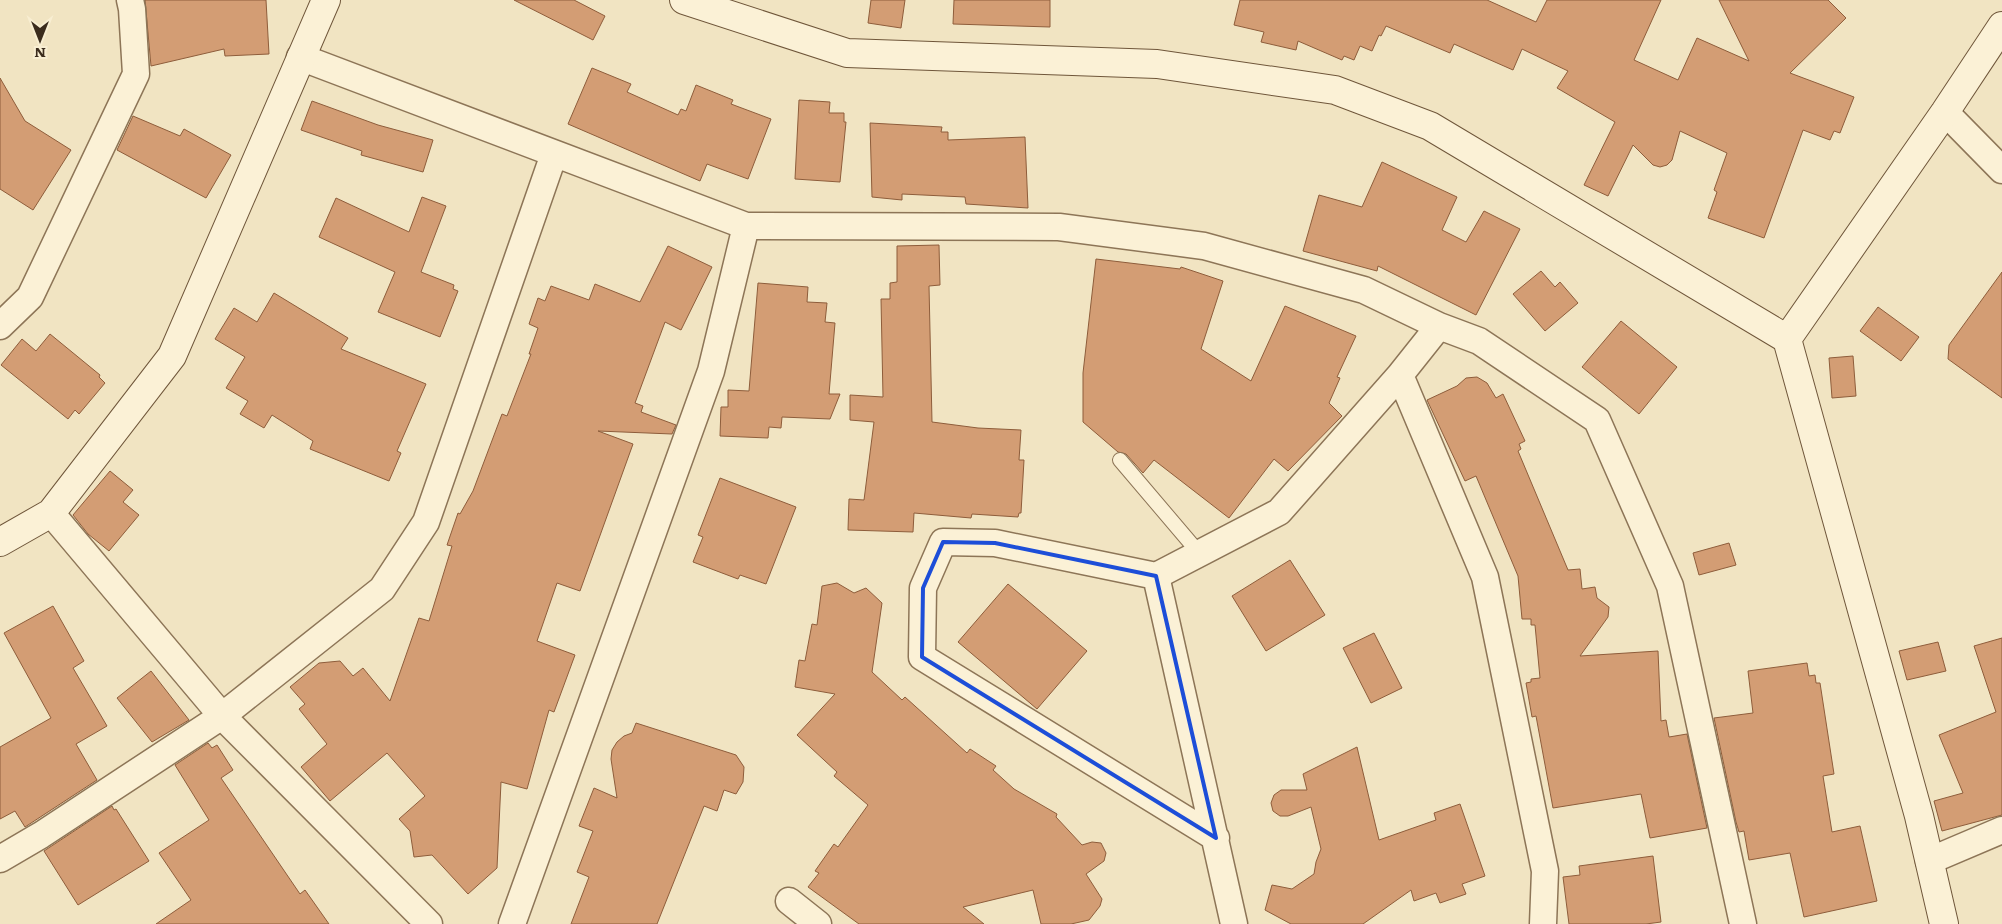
<svg xmlns="http://www.w3.org/2000/svg" width="2002" height="924" viewBox="0 0 2002 924" font-family="Literata,serif">
	<style>
		.building { fill: #d39d74; stroke: #8e5d3b }
		.lines { fill: none; stroke-linecap: round; stroke-linejoin: round }
		.lane-casing { stroke: #8d7557; stroke-width: 16 }
		.street-casing { stroke: #8d7557; stroke-width: 29 }
		.secondary-casing { stroke: #6f563a; stroke-width: 30 }
		.lane { stroke: #fbf1d6; stroke-width: 14 }
		.street { stroke: #fbf1d6; stroke-width: 26 }
		.secondary { stroke: #fbf1d6; stroke-width: 28 }
		.marked { fill: none; stroke: #1d4ed8; stroke-width: 4; stroke-linejoin: round }
	</style>
	<rect width="100%" height="100%" fill="#f1e4c2"/>
	<path class="building" d="M 145,0 L 266,0 L 269,54 L 225,56 L 224,49 L 151,66 Z
		M 514,0 L 574,0 L 605,16 L 593,40 Z
		M 871,0 L 905,0 L 901,28 L 868,23 Z
		M 954,0 L 1050,0 L 1050,27 L 953,24 Z
		M 1240,0 L 1487,0 L 1536,22 L 1547,0 L 1661,0 L 1634,60 L 1678,80 L 1697,38 L 1749,61 L 1719,0 L 1828,0 L 1846,18 L 1790,73 L 1854,97 L 1840,133 L 1834,131 L 1830,140 L 1803,130 L 1764,238 L 1708,218 L 1717,192 L 1714,190 L 1727,153 L 1680,131 L 1672,160 L 1667,165 L 1660,167 L 1653,165 L 1633,145 L 1608,196 L 1584,185 L 1615,122 L 1557,88 L 1568,71 L 1522,49 L 1513,70 L 1454,44 L 1450,53 L 1386,26 L 1381,36 L 1379,35 L 1372,51 L 1360,46 L 1354,60 L 1344,56 L 1342,60 L 1298,41 L 1296,50 L 1261,42 L 1264,32 L 1234,25 Z
		M 592,68 L 631,84 L 627,92 L 678,115 L 681,109 L 686,111 L 696,85 L 733,100 L 731,104 L 771,119 L 748,179 L 707,164 L 700,181 L 568,124 Z
		M 0,78 L 25,121 L 71,150 L 33,210 L 0,189 Z
		M 799,100 L 830,102 L 829,113 L 844,113 L 844,122 L 846,122 L 840,182 L 795,179 Z
		M 312,101 L 378,125 L 433,140 L 423,172 L 361,155 L 362,151 L 301,130 Z
		M 133,116 L 180,136 L 184,129 L 231,155 L 206,198 L 117,150 Z
		M 870,123 L 942,127 L 941,132 L 948,132 L 948,140 L 1025,137 L 1028,208 L 966,204 L 965,197 L 902,194 L 902,200 L 872,197 Z
		M 1382,162 L 1457,197 L 1442,230 L 1466,242 L 1484,211 L 1520,229 L 1476,315 L 1378,266 L 1377,271 L 1303,251 L 1319,195 L 1362,207 Z
		M 422,197 L 446,206 L 421,272 L 454,285 L 453,289 L 458,291 L 440,337 L 378,312 L 395,272 L 319,237 L 336,198 L 409,232 Z
		M 939,245 L 940,285 L 929,286 L 932,422 L 978,428 L 1021,430 L 1019,460 L 1024,460 L 1021,513 L 1019,513 L 1018,517 L 972,514 L 971,518 L 914,513 L 913,532 L 848,530 L 849,499 L 864,500 L 874,422 L 850,420 L 850,395 L 883,397 L 881,299 L 890,299 L 890,283 L 897,282 L 897,246 Z
		M 668,246 L 712,267 L 681,330 L 665,322 L 635,403 L 643,406 L 641,412 L 676,425 L 672,434 L 598,431 L 633,444 L 580,591 L 557,583 L 537,641 L 575,655 L 554,712 L 549,710 L 527,789 L 501,782 L 497,868 L 468,894 L 432,855 L 414,857 L 410,831 L 399,819 L 425,796 L 387,753 L 330,801 L 301,767 L 327,744 L 299,709 L 305,704 L 290,687 L 319,663 L 340,661 L 353,676 L 363,668 L 390,701 L 419,618 L 429,621 L 452,546 L 447,545 L 458,513 L 460,514 L 473,491 L 502,414 L 507,416 L 531,354 L 529,354 L 538,328 L 529,324 L 538,298 L 545,301 L 551,286 L 589,300 L 595,284 L 640,302 Z
		M 1096,259 L 1180,269 L 1181,267 L 1223,281 L 1201,349 L 1251,381 L 1285,306 L 1356,336 L 1337,377 L 1340,378 L 1329,403 L 1342,416 L 1288,471 L 1274,459 L 1229,518 L 1154,460 L 1143,473 L 1126,454 L 1118,452 L 1083,422 L 1083,373 Z
		M 1541,271 L 1555,287 L 1560,282 L 1578,303 L 1545,331 L 1513,294 Z
		M 2002,272 L 2002,398 L 1948,359 L 1949,345 Z
		M 758,283 L 808,287 L 807,302 L 827,303 L 825,322 L 835,323 L 829,394 L 840,394 L 830,419 L 782,417 L 781,428 L 769,427 L 768,438 L 720,436 L 721,407 L 728,407 L 728,390 L 749,391 Z
		M 274,293 L 348,338 L 341,349 L 426,384 L 397,451 L 401,453 L 389,481 L 310,449 L 313,441 L 272,415 L 264,428 L 240,414 L 248,401 L 226,388 L 245,357 L 215,339 L 234,308 L 257,322 Z
		M 1878,307 L 1919,337 L 1901,361 L 1860,331 Z
		M 1621,321 L 1677,367 L 1639,414 L 1582,367 Z
		M 50,334 L 100,375 L 99,377 L 105,383 L 79,414 L 75,410 L 68,419 L 1,365 L 22,339 L 36,351 Z
		M 1853,356 L 1856,396 L 1832,398 L 1829,358 Z
		M 1477,377 L 1487,383 L 1496,398 L 1503,394 L 1525,441 L 1519,444 L 1521,449 L 1518,451 L 1568,570 L 1580,569 L 1582,589 L 1595,587 L 1597,598 L 1609,607 L 1608,617 L 1580,656 L 1658,651 L 1661,721 L 1666,720 L 1669,737 L 1687,734 L 1707,828 L 1650,838 L 1641,794 L 1553,808 L 1536,716 L 1532,717 L 1526,683 L 1531,682 L 1531,679 L 1540,678 L 1535,625 L 1531,625 L 1531,619 L 1522,619 L 1518,576 L 1476,476 L 1465,481 L 1427,400 L 1457,386 L 1466,378 Z
		M 110,471 L 133,490 L 123,502 L 139,515 L 109,551 L 88,534 L 73,515 Z
		M 720,478 L 796,507 L 766,584 L 740,575 L 738,579 L 693,562 L 703,537 L 698,535 Z
		M 1729,543 L 1736,565 L 1699,575 L 1693,553 Z
		M 1290,560 L 1325,615 L 1266,651 L 1232,596 Z
		M 837,583 L 854,593 L 866,588 L 882,603 L 872,672 L 902,700 L 905,697 L 967,753 L 970,749 L 996,766 L 993,770 L 1014,789 L 1057,814 L 1056,817 L 1082,845 L 1092,842 L 1101,843 L 1106,853 L 1104,861 L 1086,874 L 1102,899 L 1100,906 L 1089,920 L 1071,924 L 1041,924 L 1033,890 L 963,907 L 984,924 L 859,924 L 808,887 L 819,873 L 815,871 L 834,844 L 838,847 L 868,805 L 834,776 L 837,772 L 797,735 L 835,694 L 795,687 L 799,660 L 805,661 L 812,624 L 817,625 L 822,586 Z
		M 1008,584 L 1087,651 L 1037,709 L 958,642 Z
		M 53,606 L 84,661 L 73,668 L 107,726 L 76,744 L 97,780 L 25,827 L 15,811 L 0,819 L 0,747 L 51,718 L 4,633 Z
		M 1374,633 L 1402,688 L 1371,703 L 1343,648 Z
		M 2002,638 L 2002,815 L 1942,831 L 1934,801 L 1963,793 L 1939,735 L 1996,712 L 1974,646 Z
		M 1938,642 L 1946,671 L 1907,680 L 1899,651 Z
		M 1807,663 L 1809,676 L 1815,675 L 1816,683 L 1820,683 L 1834,774 L 1823,776 L 1832,832 L 1860,826 L 1877,901 L 1804,917 L 1790,853 L 1749,860 L 1744,831 L 1739,832 L 1736,822 L 1714,718 L 1753,713 L 1748,671 Z
		M 151,671 L 189,720 L 152,742 L 117,698 Z
		M 636,723 L 736,755 L 744,767 L 743,782 L 736,794 L 724,790 L 717,811 L 704,806 L 657,924 L 571,924 L 589,877 L 577,872 L 593,831 L 579,826 L 594,788 L 617,798 L 611,759 L 612,750 L 617,742 L 624,736 L 632,733 Z
		M 208,743 L 212,748 L 217,745 L 233,770 L 221,778 L 300,894 L 305,890 L 329,924 L 156,924 L 191,900 L 159,853 L 209,820 L 175,765 Z
		M 1357,747 L 1379,840 L 1436,820 L 1434,813 L 1460,804 L 1485,876 L 1462,884 L 1466,894 L 1440,903 L 1436,893 L 1414,901 L 1411,890 L 1363,924 L 1291,924 L 1265,910 L 1272,885 L 1292,889 L 1314,874 L 1316,862 L 1321,849 L 1311,807 L 1288,816 L 1280,816 L 1273,811 L 1271,803 L 1274,795 L 1281,790 L 1307,790 L 1303,774 Z
		M 112,806 L 114,810 L 116,809 L 149,861 L 78,905 L 44,851 Z
		M 1653,856 L 1661,922 L 1646,924 L 1569,924 L 1563,877 L 1580,875 L 1579,866 Z"/>
	<g class="lines">
		<g class="lane-casing">
			<path id="lane" d="M 1120,460 L 1199,553"/>
		</g>
		<g class="street-casing">
			<path id="street" d="M 300,57 L 746,226 L 1059,227 L 1204,246 L 1364,290 L 1439,326 L 1400,375 L 1485,577 L 1545,871 L 1543,924
				M 1945,112 L 2002,170
				M 0,326 L 30,297 L 136,74 L 132,9 L 130,0
				M 1439,326 L 1479,341 L 1597,420 L 1670,586 L 1743,924
				M 51,513 L 222,716 L 429,924
				M 1156,576 L 1234,924
				M 1216,838 L 922,657 L 923,588 L 943,542 L 995,543 L 1156,576 L 1279,512 L 1400,375
				M 0,859 L 41,835 L 222,716 L 382,589 L 426,522 L 554,154
				M 1929,861 L 2002,830
				M 789,901 L 818,924
				M 512,924 L 711,371 L 746,226"/>
		</g>
		<g class="secondary-casing">
			<path id="secondary" d="M 684,0 L 847,53 L 1157,64 L 1335,90 L 1430,126 L 1787,339 L 1919,816 L 1944,924
				M 1787,339 L 1945,112 L 2002,26
				M 0,542 L 51,513 L 172,356 L 326,0"/>
		</g>
		<use href="#lane" class="lane"/>
		<use href="#street" class="street"/>
		<use href="#secondary" class="secondary"/>
	</g>
	<path class="marked" d="M 943,542 L 995,543 L 1156,576 L 1216,838 L 922,657 L 923,588 Z"/>
	<g transform="translate(40 40) rotate(180)" stroke="#f8eed2" stroke-width="4" paint-order="stroke">
	<path d="M0-4L9 19L0 12L-9 19Z" fill="#3b2c1d"/>
	<text y="-8" font-size="14" font-weight="bold" text-anchor="middle" fill="#3b2c1d">N</text>
	</g>
</svg>
